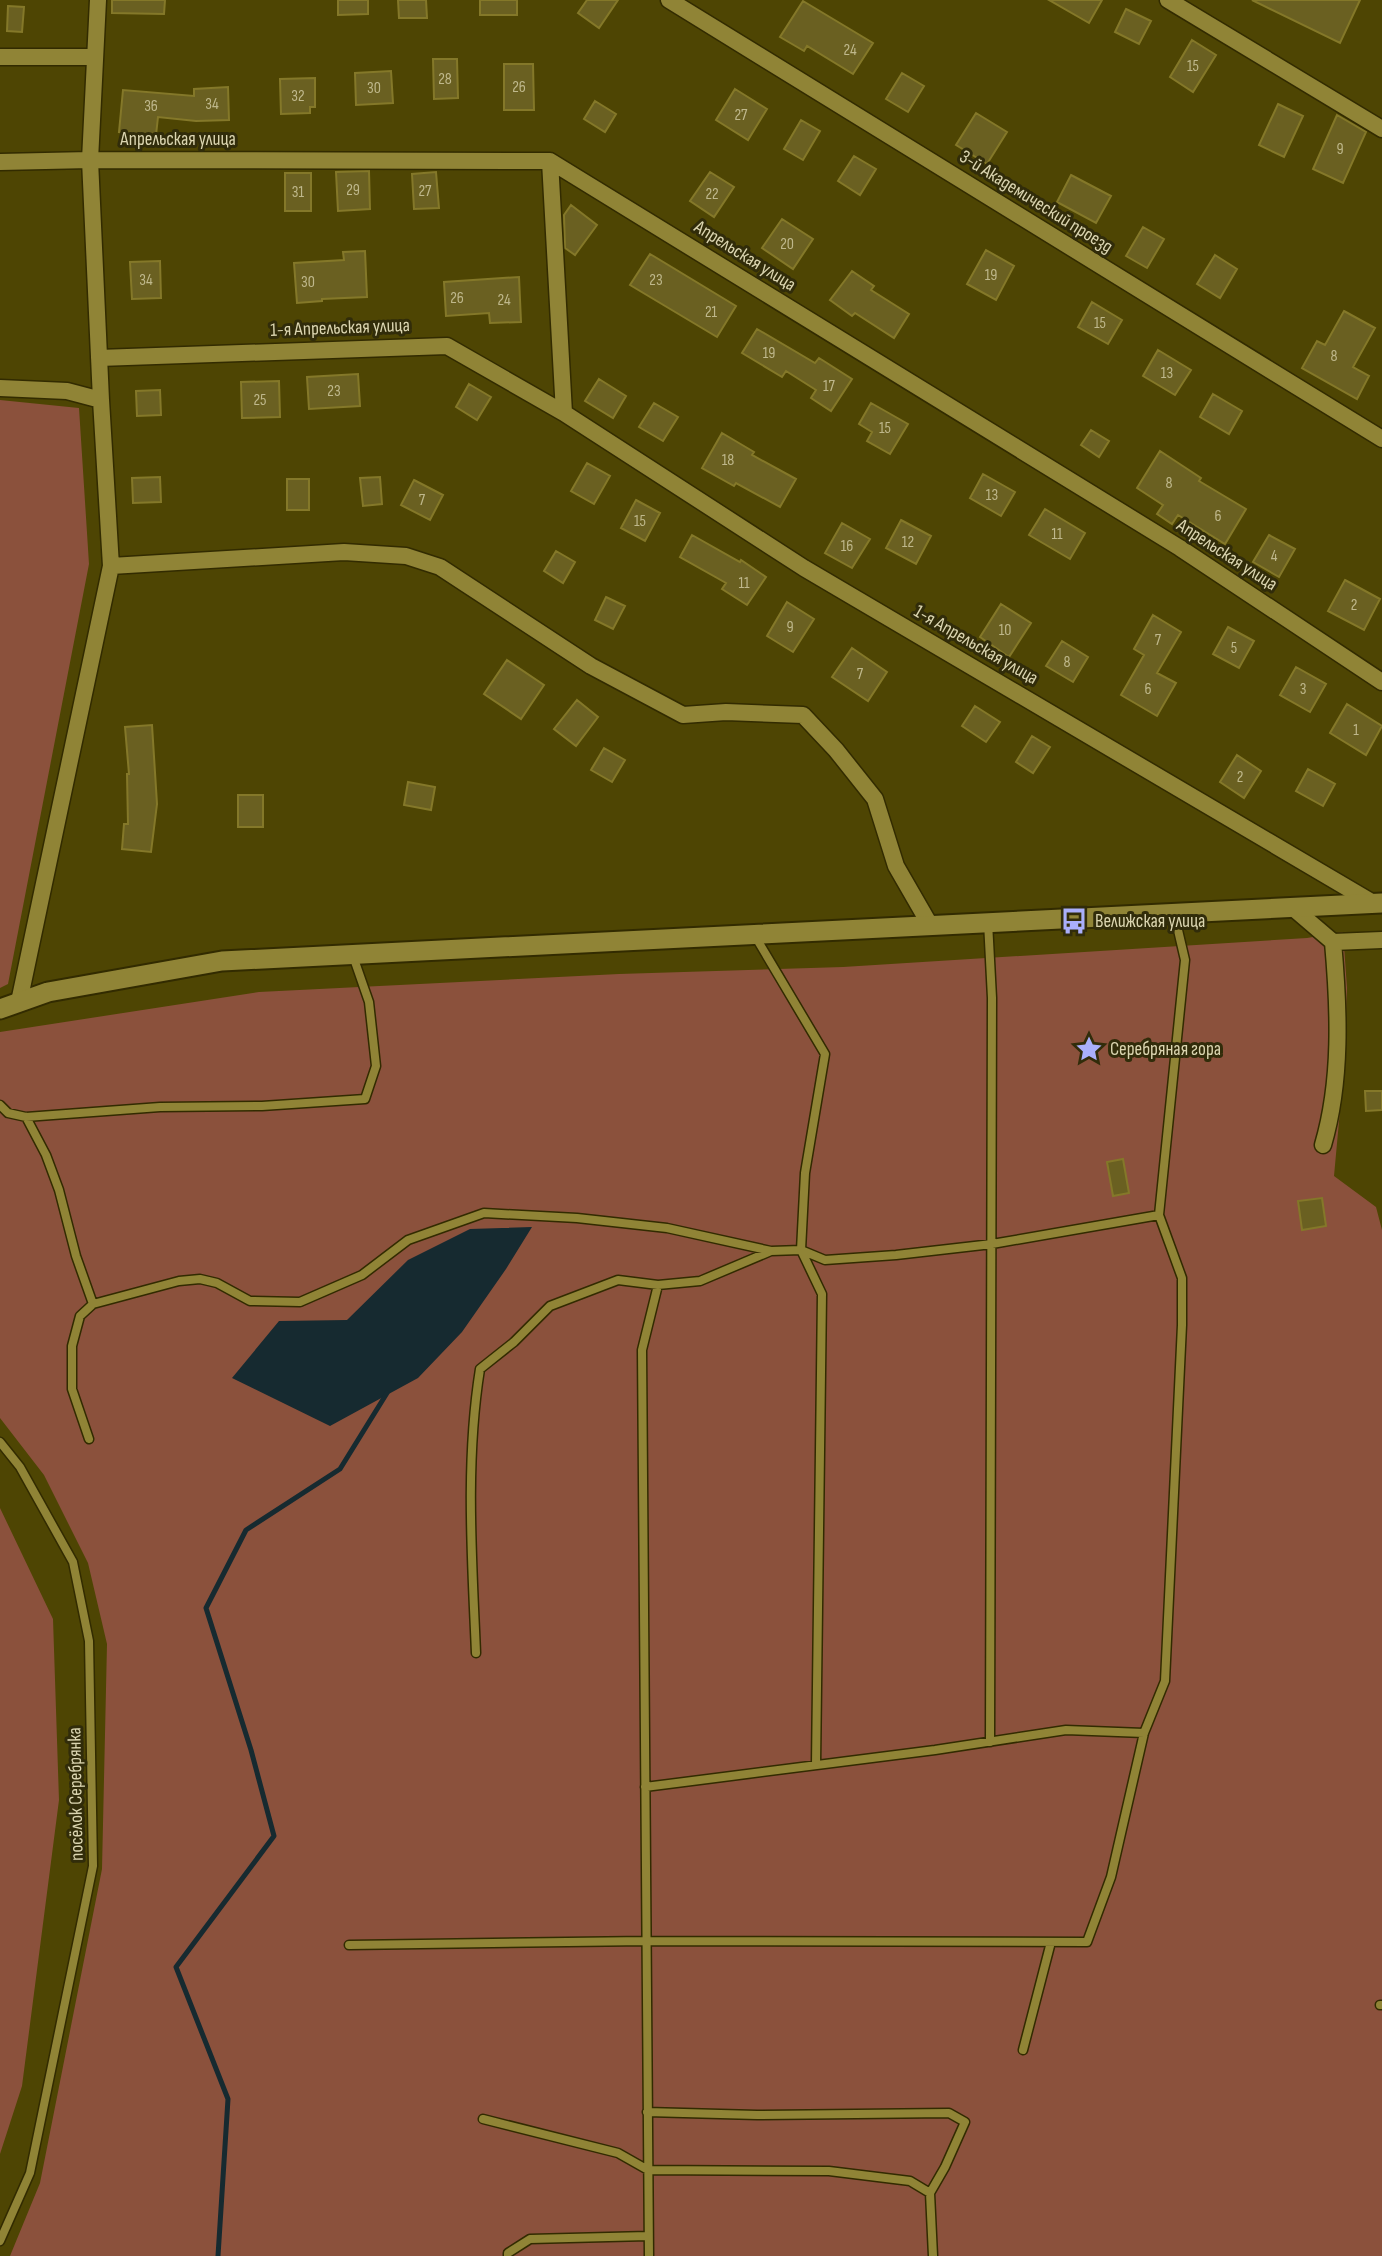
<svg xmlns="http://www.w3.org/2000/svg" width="1382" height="2256" viewBox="0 0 1382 2256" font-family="'Sofia Sans Condensed',sans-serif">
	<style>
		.green { fill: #8b513c }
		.water { fill: #162a30 }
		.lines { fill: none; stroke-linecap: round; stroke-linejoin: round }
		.stream { stroke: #162a30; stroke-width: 5 }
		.building { fill: #6a6021; stroke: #847829; stroke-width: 2 }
		.service-casing { stroke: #322b00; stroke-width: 11 }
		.minor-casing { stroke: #322b00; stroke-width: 19 }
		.tertiary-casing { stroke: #322b00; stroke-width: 23 }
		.service { stroke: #908436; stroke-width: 8 }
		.minor { stroke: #908436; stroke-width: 16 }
		.tertiary { stroke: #908436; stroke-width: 19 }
		.labels { text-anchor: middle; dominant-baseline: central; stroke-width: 6; stroke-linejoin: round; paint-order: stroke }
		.number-label { font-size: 16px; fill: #bfb88c }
		.street-label { font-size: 19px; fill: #dbd5b0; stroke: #312c0a }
		.poi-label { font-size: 19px; fill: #dbd5b0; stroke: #312c0a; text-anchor: start }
	</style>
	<rect width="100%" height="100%" fill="#4e4503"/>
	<path class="green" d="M 0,400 L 79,408 L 89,564 L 8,984 L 0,988 Z
		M 1343,932 L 1347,988 L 1344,1067 L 1334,1176 L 1376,1207 L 1382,1230 L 1382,2256 L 10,2256 L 40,2183 L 102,1869 L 107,1644 L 88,1563 L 44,1475 L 0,1418 L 0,1032 L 259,992 L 619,974 L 843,967 L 1307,938 Z
		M 0,1508 L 53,1619 L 59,1800 L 22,2086 L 0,2154 Z"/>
	<path class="water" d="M 532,1227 L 506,1269 L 462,1332 L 418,1378 L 330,1426 L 232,1378 L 279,1321 L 347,1320 L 408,1260 L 470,1229 Z"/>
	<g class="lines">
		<path class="stream" d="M 218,2256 L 228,2099 L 176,1967 L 274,1836 L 251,1750 L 206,1608 L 246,1530 L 340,1469 L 387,1393"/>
	</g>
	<path class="building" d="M 112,0 L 165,0 L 164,14 L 112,13 Z
		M 338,0 L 368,0 L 368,14 L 338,15 Z
		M 398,0 L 426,0 L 427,18 L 399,18 Z
		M 480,0 L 517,0 L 517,15 L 480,15 Z
		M 587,0 L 618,0 L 599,28 L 578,13 Z
		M 1049,0 L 1102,0 L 1089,23 Z
		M 1252,0 L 1360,0 L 1340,43 Z
		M 803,1 L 873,43 L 853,74 L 807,46 L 804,51 L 780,37 Z
		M 8,6 L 24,7 L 22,32 L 7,31 Z
		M 1126,9 L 1151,21 L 1139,44 L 1115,32 Z
		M 1192,40 L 1216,55 L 1193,92 L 1170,77 Z
		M 433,59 L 457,59 L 458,98 L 434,99 Z
		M 504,64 L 533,64 L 534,110 L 504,110 Z
		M 391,71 L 393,103 L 356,105 L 355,73 Z
		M 902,73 L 924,86 L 908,112 L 886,99 Z
		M 315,78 L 315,107 L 310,107 L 310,113 L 281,114 L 280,79 Z
		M 228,87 L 229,120 L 196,121 L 158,117 L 156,135 L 119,132 L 123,90 L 194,96 L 194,89 Z
		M 735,89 L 767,109 L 748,140 L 716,120 Z
		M 595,101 L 616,114 L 605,132 L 584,119 Z
		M 1278,104 L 1303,116 L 1284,157 L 1259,145 Z
		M 976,113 L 1007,132 L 987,164 L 956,145 Z
		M 1337,115 L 1366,132 L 1343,183 L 1313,169 Z
		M 801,120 L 820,131 L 803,160 L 784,149 Z
		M 854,156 L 876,169 L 860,195 L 838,181 Z
		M 369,171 L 370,209 L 338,211 L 336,172 Z
		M 436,172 L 439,208 L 414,209 L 412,174 Z
		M 710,172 L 734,187 L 714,217 L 690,201 Z
		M 285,173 L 311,173 L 311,211 L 285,211 Z
		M 1071,175 L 1111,196 L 1096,223 L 1057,202 Z
		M 571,205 L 597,225 L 575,255 L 565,248 L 564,215 Z
		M 782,219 L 813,239 L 793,269 L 762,248 Z
		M 1143,227 L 1164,239 L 1147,268 L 1126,256 Z
		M 986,250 L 1014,266 L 996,300 L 967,284 Z
		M 365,251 L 367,297 L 322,299 L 322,301 L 297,303 L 294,263 L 344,260 L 343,252 Z
		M 650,254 L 736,306 L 717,337 L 630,285 Z
		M 1215,255 L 1237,269 L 1220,298 L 1197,284 Z
		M 160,261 L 161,298 L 132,299 L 130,262 Z
		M 852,271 L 874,286 L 871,290 L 909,314 L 894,338 L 855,313 L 852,316 L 830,300 Z
		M 519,277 L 521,322 L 490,323 L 489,313 L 446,316 L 444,282 Z
		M 1092,302 L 1122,320 L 1108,344 L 1078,327 Z
		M 1344,311 L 1375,328 L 1353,367 L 1369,376 L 1357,399 L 1302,368 L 1317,341 L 1325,345 Z
		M 757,329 L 815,363 L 819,358 L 852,379 L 831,411 L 811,398 L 816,390 L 786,371 L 782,377 L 742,353 Z
		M 1158,350 L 1191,370 L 1175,395 L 1143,376 Z
		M 358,374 L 360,406 L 309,409 L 307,377 Z
		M 599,379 L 626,396 L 613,418 L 585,401 Z
		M 279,381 L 280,417 L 242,418 L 241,382 Z
		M 469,384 L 491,397 L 477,420 L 456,407 Z
		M 160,390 L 161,415 L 137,416 L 136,391 Z
		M 1213,394 L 1242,411 L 1229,434 L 1200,417 Z
		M 654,403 L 678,417 L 663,441 L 639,427 Z
		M 871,403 L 908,424 L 890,454 L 867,441 L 872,432 L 859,424 Z
		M 1091,430 L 1109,441 L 1099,457 L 1081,445 Z
		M 722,433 L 754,452 L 752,455 L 796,479 L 780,507 L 736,483 L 734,486 L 702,468 Z
		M 1160,451 L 1201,478 L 1199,481 L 1246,509 L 1225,544 L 1178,515 L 1172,524 L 1157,514 L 1163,505 L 1137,488 Z
		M 587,463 L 610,476 L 594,504 L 571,491 Z
		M 983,474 L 1015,492 L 1001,516 L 970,498 Z
		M 160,477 L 161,502 L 133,503 L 132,478 Z
		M 380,477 L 382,504 L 363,506 L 360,478 Z
		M 287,479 L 309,479 L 309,510 L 287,510 Z
		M 414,480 L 443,495 L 430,520 L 401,505 Z
		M 636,500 L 660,513 L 645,541 L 621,528 Z
		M 1045,509 L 1085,533 L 1070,559 L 1029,535 Z
		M 901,520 L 931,536 L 916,564 L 886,548 Z
		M 842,523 L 870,539 L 852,568 L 825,553 Z
		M 692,535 L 740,562 L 741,560 L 766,577 L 747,605 L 722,589 L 726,583 L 680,557 Z
		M 1269,535 L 1295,549 L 1279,577 L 1253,562 Z
		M 556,551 L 575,562 L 563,583 L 544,571 Z
		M 1345,580 L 1380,599 L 1364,630 L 1328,611 Z
		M 606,597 L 625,606 L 613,629 L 595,620 Z
		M 787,602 L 814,619 L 793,652 L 767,636 Z
		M 1001,604 L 1031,623 L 1009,657 L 980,637 Z
		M 1153,615 L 1181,632 L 1157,673 L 1176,683 L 1157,716 L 1121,695 L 1144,655 L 1134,649 Z
		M 1228,627 L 1254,641 L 1239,668 L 1213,654 Z
		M 1062,641 L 1088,657 L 1073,682 L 1046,666 Z
		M 852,648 L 887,672 L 868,701 L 832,677 Z
		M 507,660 L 544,685 L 521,719 L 484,694 Z
		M 1296,667 L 1326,684 L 1310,712 L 1280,695 Z
		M 577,700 L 598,717 L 576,746 L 554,729 Z
		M 1347,704 L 1382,726 L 1366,755 L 1330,733 Z
		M 975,706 L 1000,722 L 986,742 L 962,726 Z
		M 152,725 L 157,804 L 151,852 L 122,849 L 124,824 L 128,824 L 127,774 L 129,774 L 125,727 Z
		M 1032,736 L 1050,747 L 1033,773 L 1016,762 Z
		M 604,748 L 625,760 L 612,782 L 591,770 Z
		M 1237,755 L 1261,771 L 1244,798 L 1220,782 Z
		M 1308,769 L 1335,784 L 1323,806 L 1296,791 Z
		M 408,782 L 435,787 L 431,810 L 404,805 Z
		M 238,795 L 263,795 L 263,827 L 238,827 Z
		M 1365,1091 L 1382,1091 L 1382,1110 L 1366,1111 Z
		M 1123,1159 L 1129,1193 L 1113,1196 L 1107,1162 Z
		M 1322,1198 L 1326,1226 L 1302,1230 L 1298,1201 Z"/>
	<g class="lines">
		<g class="service-casing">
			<path id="service" d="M 988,922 L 992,998 L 990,1742
				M 755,936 L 825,1054 L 805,1173 L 801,1250 L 825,1260 L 896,1255 L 992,1244 L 1159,1215
				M 0,1105 L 8,1113 L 26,1117 L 160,1107 L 262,1106 L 365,1099 L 376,1066 L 369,1002 L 353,956
				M 26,1117 L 46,1155 L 59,1190 L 76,1256 L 93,1304 L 179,1281 L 200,1279 L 217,1283 L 250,1301 L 300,1302 L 362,1275 L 408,1240 L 484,1213 L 577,1218 L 667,1228 L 771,1251
				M 89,1439 L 72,1389 L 72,1346 L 80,1316 L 93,1304
				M 0,1442 L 20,1467 L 73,1562 L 89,1641 L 93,1866 L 30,2173 L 0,2241
				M 476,1653 C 472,1558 465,1463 480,1369 L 514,1342 L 550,1306 L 618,1280 L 658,1285 L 700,1281 L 771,1251 L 801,1250 L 822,1294 L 816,1765
				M 645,1787 L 935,1750 L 1066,1730 L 1144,1733
				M 349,1945 L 646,1941 L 1087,1942 L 1111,1877 L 1144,1733 L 1165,1681 L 1182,1325 L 1182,1278 L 1159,1215 L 1185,960 L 1174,913
				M 1380,2005 L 1382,2005
				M 1023,2050 L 1051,1942
				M 647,2112 L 757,2115 L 949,2113 L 965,2122 L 945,2167 L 930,2193
				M 483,2119 L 618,2153 L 648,2170 L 829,2171 L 910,2181 L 930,2193 L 933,2256
				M 508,2256 L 508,2253 L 530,2239 L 648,2236
				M 649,2256 L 642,1350 L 658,1285"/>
		</g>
		<g class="minor-casing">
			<path id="minor" d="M 98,0 L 90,160 L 101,400
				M 669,0 L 1382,439
				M 1168,0 L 1382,129
				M 0,57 L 95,57
				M 550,161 L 564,413 L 804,568 L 1373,903
				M 0,162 L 90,160 L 550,161 L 1180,548 L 1382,682
				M 99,358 L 447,346 L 564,413
				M 0,388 L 67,391 L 101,400 L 111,566 L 19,1002
				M 111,566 L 344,552 L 406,556 L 440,567 L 591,666 L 683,715 L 726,712 L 803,715 L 836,750 L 875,799 L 896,866 L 930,925
				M 1292,907 L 1333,942 C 1339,1009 1342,1080 1323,1145
				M 1333,942 L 1382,940"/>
		</g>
		<g class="tertiary-casing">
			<path id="tertiary" d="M 0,1009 L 48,992 L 222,961 L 1382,903"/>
		</g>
		<use href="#service" class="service"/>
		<use href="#minor" class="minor"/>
		<use href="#tertiary" class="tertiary"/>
	</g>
	<defs>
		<g id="bus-bare" transform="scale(2.1)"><path d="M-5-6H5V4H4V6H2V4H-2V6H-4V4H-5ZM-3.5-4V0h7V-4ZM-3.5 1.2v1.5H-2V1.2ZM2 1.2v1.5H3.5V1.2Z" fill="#aaaffb" stroke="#312c0a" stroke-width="2.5" paint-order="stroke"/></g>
		<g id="sight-bare" transform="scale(2.1)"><path d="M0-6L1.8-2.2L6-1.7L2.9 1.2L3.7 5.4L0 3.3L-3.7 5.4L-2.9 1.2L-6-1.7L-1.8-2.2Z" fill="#aaaffb" stroke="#312c0a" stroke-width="2.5" paint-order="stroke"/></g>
	</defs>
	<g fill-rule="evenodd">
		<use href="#bus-bare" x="1074" y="921"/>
		<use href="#sight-bare" x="1089" y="1049"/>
	</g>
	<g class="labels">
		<g class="number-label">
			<text x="850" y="50">24</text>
			<text x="1193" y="66">15</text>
			<text x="445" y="79">28</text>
			<text x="519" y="87">26</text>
			<text x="374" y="88">30</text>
			<text x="298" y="96">32</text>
			<text x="212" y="104">34</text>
			<text x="151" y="106">36</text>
			<text x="741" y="115">27</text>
			<text x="1340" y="149">9</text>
			<text x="353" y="190">29</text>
			<text x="425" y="191">27</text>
			<text x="298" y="192">31</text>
			<text x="712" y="194">22</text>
			<text x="787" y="244">20</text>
			<text x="991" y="275">19</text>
			<text x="146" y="280">34</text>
			<text x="656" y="280">23</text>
			<text x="308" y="282">30</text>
			<text x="457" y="298">26</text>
			<text x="504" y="300">24</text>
			<text x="711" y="312">21</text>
			<text x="1100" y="323">15</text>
			<text x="769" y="353">19</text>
			<text x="1334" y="356">8</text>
			<text x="1167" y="373">13</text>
			<text x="829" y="386">17</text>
			<text x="334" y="391">23</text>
			<text x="260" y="400">25</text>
			<text x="885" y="428">15</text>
			<text x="728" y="460">18</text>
			<text x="1169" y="483">8</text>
			<text x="992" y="495">13</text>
			<text x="422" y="500">7</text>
			<text x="1218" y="516">6</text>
			<text x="640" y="521">15</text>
			<text x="1057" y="534">11</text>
			<text x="908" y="542">12</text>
			<text x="847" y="546">16</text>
			<text x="1274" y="556">4</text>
			<text x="744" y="583">11</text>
			<text x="1354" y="605">2</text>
			<text x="790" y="627">9</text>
			<text x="1005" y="630">10</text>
			<text x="1158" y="640">7</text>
			<text x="1234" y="648">5</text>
			<text x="1067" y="662">8</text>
			<text x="860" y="674">7</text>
			<text x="1148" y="689">6</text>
			<text x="1303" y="689">3</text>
			<text x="1356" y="730">1</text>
			<text x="1240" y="777">2</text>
		</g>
		<g class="street-label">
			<text x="178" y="139">Апрельская улица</text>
			<text transform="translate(1036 202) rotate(32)">3-й Академический проезд</text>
			<text transform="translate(745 256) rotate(32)">Апрельская улица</text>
			<text transform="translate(340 328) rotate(-2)">1-я Апрельская улица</text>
			<text transform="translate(1227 555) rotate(33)">Апрельская улица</text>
			<text transform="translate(976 645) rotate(30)">1-я Апрельская улица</text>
			<text transform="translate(76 1794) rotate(-91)">посёлок Серебрянка</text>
		</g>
		<g class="poi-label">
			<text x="1095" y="921">Велижская улица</text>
			<text x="1110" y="1049">Серебряная гора</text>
		</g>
	</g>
</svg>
